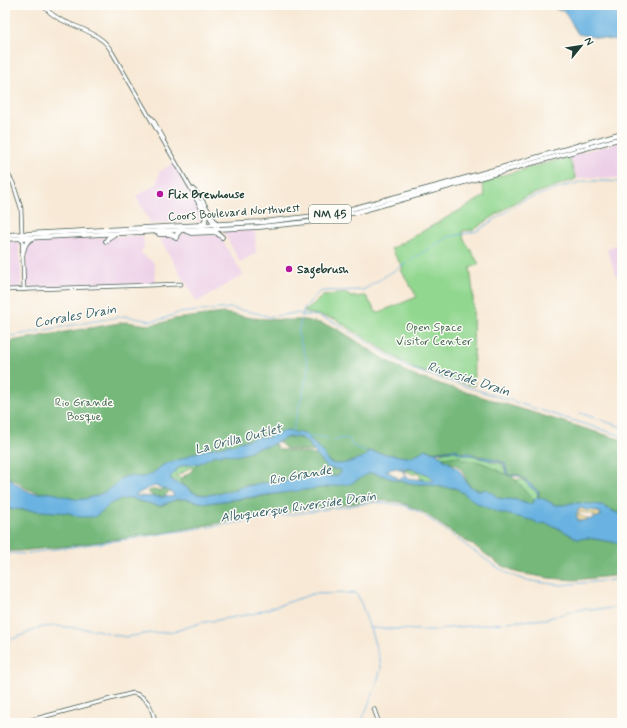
<svg xmlns="http://www.w3.org/2000/svg" width="627" height="728" font-family="Mynerve,sans-serif">
	<style>
		.built { fill: #edd0e8 }
		.green { fill: #92d790; stroke: #588a62 }
		.forest { fill: #75b87a; stroke: #4a7a57 }
		.sand { fill: #eeda9e; stroke: #868c69 }
		.water { fill: #69b2e1; stroke: #44788a; fill-rule: evenodd }
		.lines { fill: none; stroke-linecap: round; stroke-linejoin: round }
		.stream { stroke: #69b2e1; stroke-width: 1 }
		.secondary-casing { stroke: #40574c; stroke-width: 4.5 }
		.primary-casing { stroke: #40574c; stroke-width: 5.5 }
		.secondary { stroke: #fff; stroke-width: 3 }
		.primary { stroke: #fff; stroke-width: 4 }
		.poi-dot { fill: #b5179e; stroke: #fdfcf7; stroke-width: 1.5 }
		.labels { text-anchor: middle; stroke-width: 3; stroke-linejoin: round; paint-order: stroke }
		.shield { fill: #fdfcf7; stroke: #62766e; stroke-width: 1 }
		.shield-label { font-size: 11px; font-weight: bold; fill: #1f3d34 }
		.poi-label { font-size: 12px; font-weight: bold; fill: #1f3d34; stroke: #fdfcf7; text-anchor: start }
		.street-label { font-size: 12px; fill: #1f3d34; stroke: #fdfcf7 }
		.park-label { font-size: 12px; fill: #3c644b; stroke: #fdfcf7 }
		.water-label { font-size: 13px; font-style: italic; fill: #356068; stroke: #fdfcf7 }
	</style>
	<rect width="100%" height="100%" fill="#fdfcf7"/>
	<filter id="ink" filterUnits="userSpaceOnUse"><feTurbulence type="fractalNoise" baseFrequency=".025" numOctaves="2"/><feDisplacementMap in="SourceGraphic" scale="8" xChannelSelector="R" yChannelSelector="G"/><feConvolveMatrix kernelMatrix="1 2 1 2 8 2 1 2 1" color-interpolation-filters="sRGB"/></filter>
	<filter id="wash" filterUnits="userSpaceOnUse"><feTurbulence type="fractalNoise" baseFrequency=".012" numOctaves="4" result="noise"/><feDisplacementMap in="SourceGraphic" scale="16" xChannelSelector="R" yChannelSelector="G"/><feGaussianBlur stdDeviation="0.9" result="paint"/><feColorMatrix in="noise" values="0 0 0 0 0 0 0 0 0 0 0 0 0 0 0 0 0 1.4 0 .05"/><feComposite in="paint" operator="in"/></filter>
	<g filter="url(#wash)">
		<rect width="100%" height="100%" fill="#f8e9d6"/>
		<g class="built">
			<polygon points="622,142 622,178 586,177 577,179 569,155"/>
			<polygon points="174,163 204,216 204,220 201,221 194,221 151,224 136,196 157,184 159,172"/>
			<polygon points="255,230 256,253 240,262 224,233 224,231"/>
			<polygon points="185,233 213,234 218,235 221,238 243,275 197,302 158,236"/>
			<polygon points="143,235 144,246 141,253 154,263 156,283 27,288 25,248 32,240 35,239 40,241"/>
			<polygon points="5,241 19,241 22,288 5,288"/>
			<polygon points="622,241 622,290 607,250"/>
		</g>
		<g class="green">
			<polygon points="569,157 576,179 527,196 517,201 473,230 462,231 464,239 479,264 470,268 473,292 474,386 414,369 335,319 304,312 323,296 345,293 351,297 366,296 377,313 417,297 401,270 403,268 391,249 485,196 481,181"/>
			<polygon points="451,451 457,451 463,455 472,455 477,456 479,458 488,459 491,462 502,464 507,475 474,461 462,460 459,457 443,458 439,455 443,452"/>
			<path d="M199,463L193,469V467L189,468L184,472L175,476H177V477L181,478L189,473L186,476L180,480L182,484L192,492L180,485L175,480L169,478C180,464 183,467 199,463Z"/>
			<path d="M404,470C414,468 424,473 433,477L432,479L428,480L421,479L419,474L417,472L416,474H413Z"/>
			<path d="M520,479L523,480L530,487L537,492L539,496L534,500C532,495 526,493 522,488C520,485 519,483 516,480Z"/>
		</g>
		<g class="forest">
			<path d="M224,313L252,318L281,320H304L319,323L336,328L386,360L414,376L622,440V515L606,508L602,505L579,503H571L564,505H555L542,498H538L539,492L521,476L517,475L511,476L516,480L521,485L523,489L534,499V502L530,504L524,503L517,500L498,498L491,492L481,491L469,486L462,470L456,465L444,460L443,458L459,456L462,460C469,460 476,461 482,463C492,466 500,473 510,476L507,473L505,463C491,459 478,455 465,453C462,453 459,451 456,450C449,448 441,452 434,451C431,451 428,450 425,449C419,453 413,457 406,457L367,451L368,454C360,459 339,468 330,462C326,460 325,456 323,452C319,447 308,436 302,434C298,432 293,433 289,432C282,431 275,431 269,437H256L248,440L239,442L236,444C218,447 200,449 184,458C180,460 176,459 173,462L167,463L163,465L152,474L145,477H136L118,483L103,494L93,497L77,500L50,493H40L28,489L22,486L18,482L8,477L5,474V342L126,322L148,325L162,323L174,319Z"/>
			<path d="M289,437C302,437 306,441 314,451L312,452L289,449L285,448L278,441L282,438Z"/>
			<polygon points="272,444 276,445 277,448 281,450 286,450 311,454 317,456 328,468 333,469 341,470 340,474 337,476 293,479 283,482 277,483 260,483 253,485 242,485 237,490 228,490 208,495 195,493 182,484 180,482 180,480 186,476 199,463 215,455 218,456 225,453 246,454 257,448"/>
			<polygon points="370,473 378,474 392,479 415,484 428,484 442,487 455,488 535,521 536,523 544,523 556,527 578,539 588,538 613,542 622,545 622,575 574,580 549,578 519,573 499,564 476,547 451,532 423,512 400,502 378,500 270,514 168,532 69,546 19,551 5,551 5,509 12,509 70,513 79,517 103,511 110,504 118,500 132,498 138,501 160,506 177,499 185,499 199,502 208,503 265,496 360,478"/>
			<path d="M164,489L170,491L163,497C157,497 152,497 148,492L150,490H161Z"/>
		</g>
		<polygon class="sand" points="581,508 594,510 602,514 598,517 594,518 595,515 589,513 580,512 578,515 588,519 584,521 578,520 576,516 579,509"/>
		<g class="water">
			<polygon points="555,5 622,5 622,42 578,34 564,11 555,9"/>
			<path d="M286,431L301,433L308,435C311,443 318,446 323,452C325,455 326,460 329,462C339,468 360,459 368,454L366,451L406,457C413,457 419,453 425,449L434,452L454,449L457,450L462,453H469L476,455L479,457H486L503,462L505,463L508,475C512,476 514,474 518,475C521,476 536,489 539,492L538,499L542,498L555,505H564L571,503H579L602,505L606,508L622,515V545L613,542L588,538L578,539L556,527L544,523L541,524L536,523L535,521L497,512L478,504L459,490L455,488L442,487L428,484H415L392,479L378,474L370,473L350,484L208,503L199,502L185,499H177L160,506L138,501L132,498L118,500L110,504L103,511L94,517H79L69,513L12,509H5V498H12L5,489V474C12,481 23,490 33,493C39,494 46,492 52,493C60,494 67,498 75,499C89,501 114,490 121,478C123,478 125,476 128,476C134,476 140,478 147,476C158,472 160,463 173,462C176,459 180,460 184,458C200,449 218,447 236,444L239,442L248,440L256,437H269L273,433ZM289,437H296L302,438L309,444L317,456L328,468L333,469L341,470L340,474L337,476L293,479L283,482L260,483L253,485L238,487L237,490C224,491 210,497 197,494C192,493 189,489 186,487C180,484 174,483 170,478L179,467L185,465L198,464L215,455L218,456L225,453C236,460 246,452 257,448C261,447 265,447 269,446C276,443 282,439 289,437ZM451,451C456,451 457,452 461,454C467,457 472,453 479,458L503,463L504,465L506,473L507,475L512,476H518L522,478L530,487L537,492L538,496L534,500V502L530,504L524,503L517,500L498,498L491,492L485,489L480,491L469,486L459,470L447,461L444,460L443,458L436,453L440,452ZM397,468C402,470 405,473 405,477L399,479L386,470ZM400,468C410,468 429,472 434,480L432,481L407,478L405,472ZM156,486L172,492L174,496L169,497L166,496L163,497L136,496L137,494L151,487ZM581,508C589,513 593,507 602,515C596,518 585,521 578,521V518L576,515L579,509Z"/>
		</g>
		<g class="lines">
			<g class="stream">
				<polyline points="302,317 304,308 319,292 324,291 363,290 368,287 448,237 473,232 477,231 521,202 526,199 572,184 585,181 603,181 622,182"/>
				<polyline points="320,317 336,323 407,367 414,370 622,436"/>
				<polyline points="5,337 124,316 151,321 163,319 178,313 231,308 256,313 270,317 296,313 307,315 318,316"/>
				<polyline points="580,413 622,427"/>
				<polyline points="292,434 306,380 309,368 299,337 298,333 301,320"/>
				<polyline points="308,437 322,437 331,440 346,438 348,439 351,442 352,445 354,447 366,451"/>
				<polyline points="5,553 22,554 122,540 375,502 403,505 421,513 495,566 511,575 525,580 545,583 562,585 622,579"/>
				<polyline points="614,607 622,604"/>
				<polyline points="559,615 582,609 605,609 611,608"/>
				<polyline points="507,622 546,619 556,616"/>
				<polyline points="370,628 419,630"/>
				<polyline points="422,631 434,631 448,628 503,623"/>
				<path d="M111,634L126,637L150,633L173,632L200,623L252,614L286,603L312,594L355,593L358,596C367,617 373,639 380,660L381,668L376,686L361,723"/>
				<polyline points="5,642 42,627 56,626 97,630 108,633"/>
			</g>
		</g>
	</g>
	<g filter="url(#ink)">
		<g class="lines">
			<defs>
				<g id="secondary">
					<path d="M43,5C58,25 84,25 102,40C106,43 109,47 112,52L194,194"/>
					<polyline points="152,118 164,139"/>
					<polyline points="5,169 8,174 13,183 21,208 24,290"/>
					<polyline points="193,189 199,195 218,226"/>
					<polyline points="200,202 215,226"/>
					<polyline points="5,290 181,284"/>
					<polyline points="374,709 379,723"/>
					<path d="M20,723L133,693C150,698 151,708 156,723"/>
				</g>
				<g id="primary">
					<polyline points="194,194 206,216 205,221 201,224"/>
					<polyline points="186,231 191,233 214,232 217,233 222,237"/>
					<polyline points="159,234 170,234 173,235 176,238 177,234 180,231"/>
					<polyline points="5,235 263,222 332,214 441,185 622,133"/>
					<polyline points="5,239 201,229 217,229 259,227 308,222 357,212 622,138"/>
					<polyline points="106,241 108,238 113,235"/>
					<path d="M22,255C25,247 24,242 33,238"/>
				</g>
			</defs>
			<use href="#secondary" class="secondary-casing"/>
			<use href="#primary" class="primary-casing"/>
			<use href="#secondary" class="secondary"/>
			<use href="#primary" class="primary"/>
		</g>
	</g>
	<g class="poi-dot">
		<circle cx="160" cy="194" r="4"/>
		<circle cx="289" cy="269" r="4"/>
	</g>
	<g class="labels">
		<rect class="shield" x="309" y="205" width="42" height="18" rx="3"/>
		<g class="shield-label">
			<text x="330" y="218">NM 45</text>
		</g>
		<g class="poi-label">
			<text x="168" y="198">Flix Brewhouse</text>
			<text x="297" y="273">Sagebrush</text>
		</g>
		<g class="street-label">
			<text transform="translate(234 212) rotate(-4)" y="4">Coors Boulevard Northwest</text>
		</g>
		<g class="park-label">
			<text x="434" y="331">Open Space<tspan x="434" dy="14">Visitor Center</tspan></text>
			<text x="84" y="406">Rio Grande<tspan x="84" dy="14">Bosque</tspan></text>
		</g>
		<g class="water-label">
			<text transform="translate(75 315) rotate(-10)" y="5">Corrales Drain</text>
			<text transform="translate(469 378) rotate(18)" y="5">Riverside Drain</text>
			<text transform="translate(238 438) rotate(-14)" y="5">La Orilla Outlet</text>
			<text transform="translate(300 474) rotate(-10)" y="5">Rio Grande</text>
			<text transform="translate(298 506) rotate(-8)" y="5">Albuquerque Riverside Drain</text>
		</g>
	</g>
	<rect width="627" height="728" fill="none" stroke="#fdfcf7" stroke-width="20"/>
	<g transform="translate(581 46) rotate(60)" stroke="#fdfcf7" stroke-width="3" paint-order="stroke">
	<path d="M0-3L7 15L0 10L-7 15Z" fill="#1f3d34"/>
	<text y="-6" font-size="11" font-weight="bold" text-anchor="middle" fill="#1f3d34">N</text>
	</g>
</svg>
